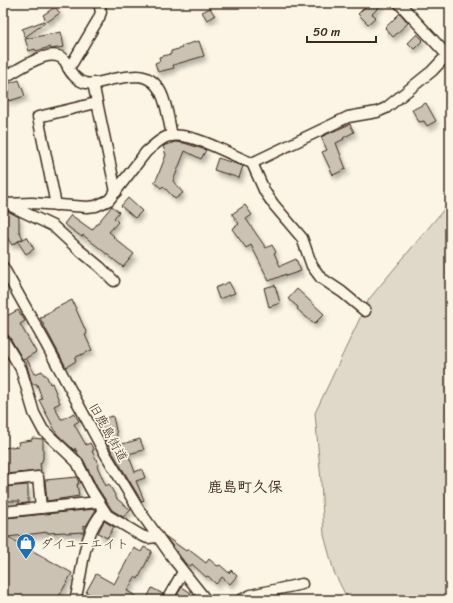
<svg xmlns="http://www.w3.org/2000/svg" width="453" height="603" font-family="Sriracha,'Klee One',sans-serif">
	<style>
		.green { fill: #e0d8c8; stroke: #8e8173 }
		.building { fill: #ccc2b3; stroke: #3b2a1e; filter: url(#shadow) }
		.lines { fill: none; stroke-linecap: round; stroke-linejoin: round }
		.minor-casing { stroke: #3b2a1e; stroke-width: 13 }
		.minor { stroke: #fcf5e5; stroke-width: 10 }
		.labels { text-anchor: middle; stroke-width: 3.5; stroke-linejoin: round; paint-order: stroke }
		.street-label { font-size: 13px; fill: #3b2a1e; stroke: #fcf5e5 }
		.poi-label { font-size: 13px; fill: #3b2a1e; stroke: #fcf5e5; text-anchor: start }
		.quarter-label { font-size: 15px; font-weight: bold; fill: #3b2a1e; stroke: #fcf5e5 }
	</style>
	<defs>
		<filter id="shadow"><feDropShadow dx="2.5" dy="4.5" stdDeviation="2" flood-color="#0004"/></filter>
	</defs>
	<rect width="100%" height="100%" fill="#fcf5e5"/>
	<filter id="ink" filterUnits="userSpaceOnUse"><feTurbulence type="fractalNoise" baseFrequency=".025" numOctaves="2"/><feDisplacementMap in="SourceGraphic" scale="8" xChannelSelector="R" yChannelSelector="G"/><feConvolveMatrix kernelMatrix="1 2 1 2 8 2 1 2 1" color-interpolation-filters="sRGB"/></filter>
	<g filter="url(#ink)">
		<polygon class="green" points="450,198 450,600 348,600 334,572 324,535 321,481 315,413 369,299 445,208"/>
		<g class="building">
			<polygon points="369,3 383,3 372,14 376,17 368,24 358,14"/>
			<polygon points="55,7 60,13 47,22 43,15"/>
			<polygon points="210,8 215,16 207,20 202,12"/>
			<polygon points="400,13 408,23 393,37 385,28"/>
			<polygon points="44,21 45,23 25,37 22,29"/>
			<polygon points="61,32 64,47 51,49 50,47 36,51 35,49 29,51 25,39"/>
			<polygon points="417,34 423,40 414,49 408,43"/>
			<polygon points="199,41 204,56 173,65 174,68 158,72 155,63 160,61 159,57 171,54 171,51 182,48 181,46"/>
			<polygon points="19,80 25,96 9,101 6,93 9,92 7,84"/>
			<polygon points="426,103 436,121 427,126 424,121 419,122 412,110"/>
			<polygon points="350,124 354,132 343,138 344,139 336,143 346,169 333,175 322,152 327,150 321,137"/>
			<polygon points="175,142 184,143 206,150 201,159 185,151 173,181 183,193 175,199 163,186 161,188 154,182 157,178 166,155 163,146"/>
			<polygon points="218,158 243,166 239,178 214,170"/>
			<polygon points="128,198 142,211 135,218 121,206"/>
			<polygon points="245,205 252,215 246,219 266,248 272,245 276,252 274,253 280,266 296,259 301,271 286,276 286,274 269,281 251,245 246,248 232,229 239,224 232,214"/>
			<polygon points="112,206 119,212 114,218 118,222 109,232 114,236 113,237 134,254 123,267 83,235 82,237 64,224 71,215 92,230"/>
			<polygon points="3,211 8,211 19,217 19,231 23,238 12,245 3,231"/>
			<polygon points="27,237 34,249 26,254 18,242"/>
			<polygon points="229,282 235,293 219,299 215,288"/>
			<polygon points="275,285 280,303 269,307 264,288"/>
			<polygon points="297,289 324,314 314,324 297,309 298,307 288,299"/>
			<polygon points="72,300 87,334 85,335 92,350 76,357 75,359 76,361 66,367 40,318 44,317 43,315 54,310 54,309"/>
			<polygon points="18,310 25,321 20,324 36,352 26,358 35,374 42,371 44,375 46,375 50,384 52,383 60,403 54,406 61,419 63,419 74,413 79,421 74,424 86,445 90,443 94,450 92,451 99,465 97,466 106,486 109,484 117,499 131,510 123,517 112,510 97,487 83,459 78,454 75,448 75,451 57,434 39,400 42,399 37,384 32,384 25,359 23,360 9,336 3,331 3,318"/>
			<polygon points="113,416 119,445 140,439 144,450 128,454 135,472 142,469 145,478 136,481 144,500 142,502 104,438 100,419"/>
			<polygon points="32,438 43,439 43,459 42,460 42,463 40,463 41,471 4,474 3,448 19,446 18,442 32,440"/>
			<polygon points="77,477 79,484 77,484 79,496 47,501 45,480"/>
			<polygon points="28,485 28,503 19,504 19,501 3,501 3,487"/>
			<polygon points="95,509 96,510 86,526 84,525 84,532 66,533 65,532 48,533 48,532 8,537 72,573 57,600 3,600 3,547 7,546 6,518"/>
			<polygon points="104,521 114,527 107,538 98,533"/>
			<polygon points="165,536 186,551 188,549 206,563 209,559 216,565 218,566 220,565 229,573 231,570 237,576 230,584 222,577 216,584 208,576 206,577 192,564 190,566 186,564"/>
			<polygon points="144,547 152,551 138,579 135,577 127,591 143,600 99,600 86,592 96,574 114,584 134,548 141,552"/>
			<polygon points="182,587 191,593 187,600 174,600"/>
			<polygon points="152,588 163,594 161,600 146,600"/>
		</g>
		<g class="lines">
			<defs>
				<g id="minor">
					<polyline points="399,3 447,55"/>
					<polyline points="68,68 73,62 99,18 101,12 99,3"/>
					<path d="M3,78C17,71 57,40 67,65C70,73 77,81 86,83C94,85 105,81 113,79C121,78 129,76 137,76C166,77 167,115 172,136"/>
					<polyline points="93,83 116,192"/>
					<polyline points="252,163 348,117 377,112 386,108 432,71 450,52"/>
					<path d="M3,204L32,203L87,207L96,206L109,200L146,152C152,147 159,140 166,137C188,129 230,155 252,163L265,192L274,205L302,238L312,266L321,278L342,292L365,311"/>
					<polyline points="11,205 13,207 53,226 78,249 100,267 114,281"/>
					<polyline points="56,205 38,117 96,103"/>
					<polyline points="3,267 46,344 103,450 139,510 175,561 206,600"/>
					<polyline points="3,339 21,369 34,413 43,430 77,462 91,490 107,515 142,536 148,538 157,537"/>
					<polyline points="3,481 38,477 41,508"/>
					<polyline points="3,512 98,502"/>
					<path d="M75,600C84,570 81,536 104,511"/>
					<polyline points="167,600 183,572"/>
					<polyline points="241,600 251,595 302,584"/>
				</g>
			</defs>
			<use href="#minor" class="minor-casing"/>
			<use href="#minor" class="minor"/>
		</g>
	</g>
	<defs>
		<symbol id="shop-pin" viewBox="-11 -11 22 30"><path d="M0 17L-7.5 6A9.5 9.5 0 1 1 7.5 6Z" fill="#1f6fb2" stroke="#fcf5e5"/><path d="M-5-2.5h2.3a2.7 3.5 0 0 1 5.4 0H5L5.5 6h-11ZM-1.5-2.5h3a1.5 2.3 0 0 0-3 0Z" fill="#fff"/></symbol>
	</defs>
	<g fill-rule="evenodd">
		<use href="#shop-pin" x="15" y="532" width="22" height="30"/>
	</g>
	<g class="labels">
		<g class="street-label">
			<text transform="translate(109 432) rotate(61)" y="5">旧鹿島街道</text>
		</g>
		<g class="poi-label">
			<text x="40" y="548">ダイユーエイト</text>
		</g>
		<g class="quarter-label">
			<text x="245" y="492">鹿島町久保</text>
		</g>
	</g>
	<rect width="453" height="603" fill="none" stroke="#fcf5e5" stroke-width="16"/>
	<rect x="8" y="8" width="437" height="587" fill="none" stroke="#3b2a1e" stroke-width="1.5" filter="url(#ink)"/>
	<path d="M307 36v6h69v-6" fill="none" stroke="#3b2a1e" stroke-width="2"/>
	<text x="313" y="36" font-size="12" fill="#3b2a1e" stroke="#fcf5e5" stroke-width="3" paint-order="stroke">50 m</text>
</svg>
